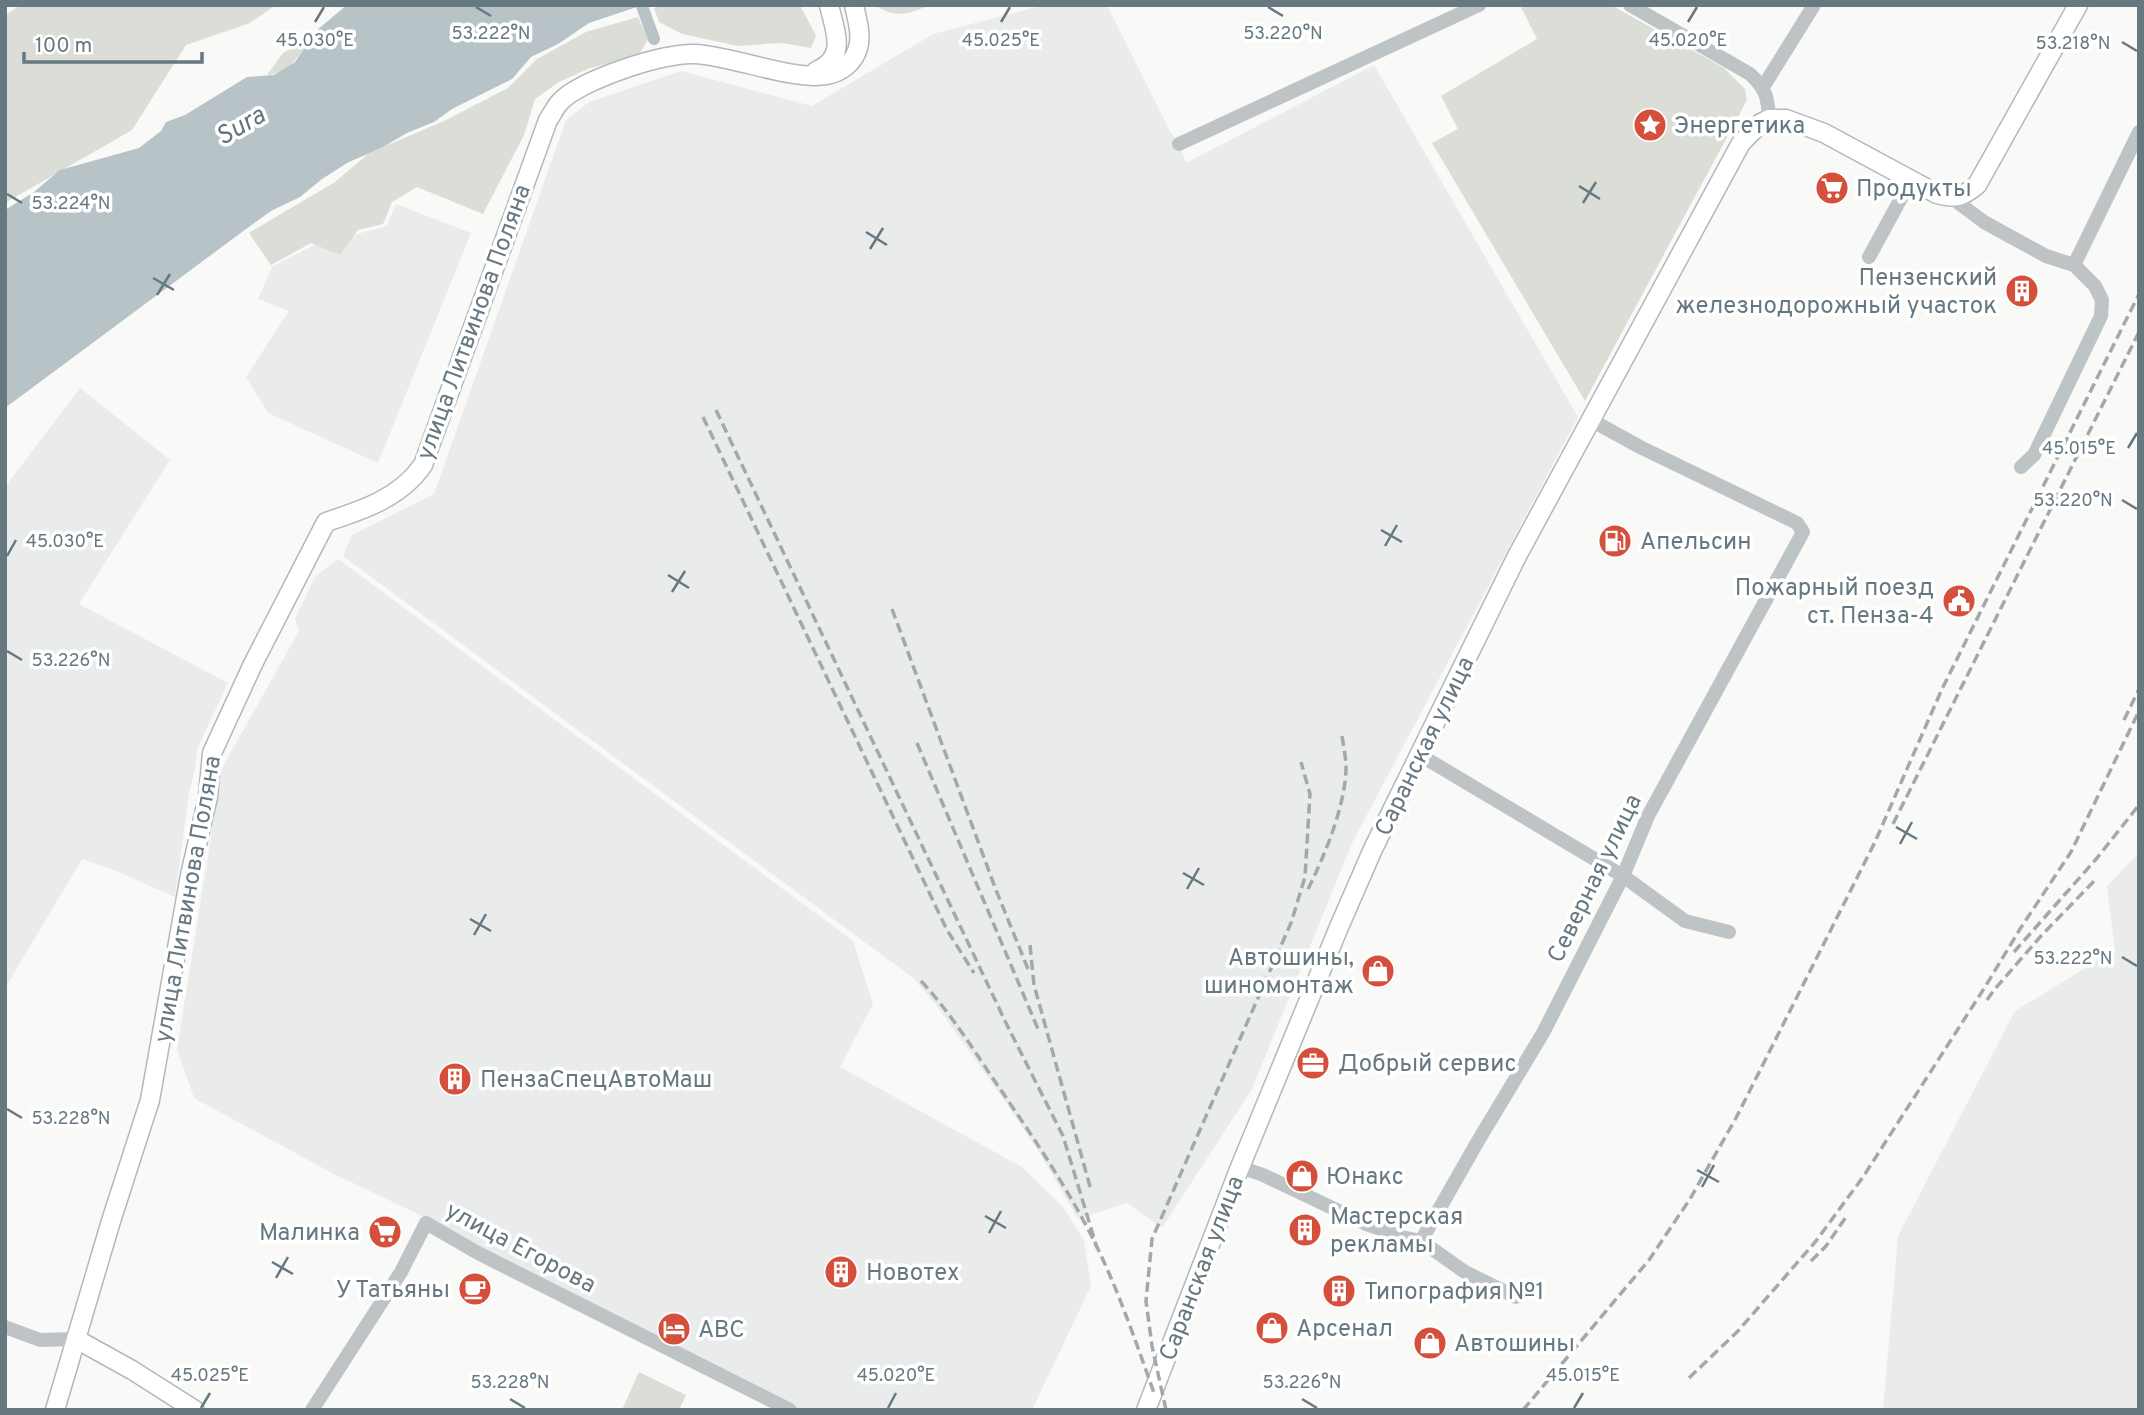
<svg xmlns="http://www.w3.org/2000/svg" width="2144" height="1415" font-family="Overpass,sans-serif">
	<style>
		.built { fill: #eaebeb }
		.green { fill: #daded7 }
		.water { fill: #b7c3c6 }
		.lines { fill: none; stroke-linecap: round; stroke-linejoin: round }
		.canal { stroke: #b7c3c6; stroke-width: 12 }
		.major-casing { stroke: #b2b8bb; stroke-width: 21 }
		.minor { stroke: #bec4c6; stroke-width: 14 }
		.major { stroke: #fff; stroke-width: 18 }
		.rail { stroke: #a1a9ad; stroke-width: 3.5; stroke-dasharray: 10 5; stroke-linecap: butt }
		.ticks { fill: none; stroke: #667880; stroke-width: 2.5 }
		.labels { text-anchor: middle; stroke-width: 7; stroke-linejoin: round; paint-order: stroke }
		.poi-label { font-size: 24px; fill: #667880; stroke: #fff; text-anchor: start }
		.street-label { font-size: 24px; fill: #667880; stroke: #fff }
		.water-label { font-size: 26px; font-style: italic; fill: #627679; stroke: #fff }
		.ticks-label { font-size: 18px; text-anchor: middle; fill: #667880; stroke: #fff; stroke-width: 7; stroke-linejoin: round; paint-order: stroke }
	</style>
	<rect width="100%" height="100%" fill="#f9f9f7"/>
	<g class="built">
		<polygon points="1044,5 1107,5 1170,131 1179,144 1186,163 1374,65 1578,417 1352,843 1252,1089 1162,1228 1127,1203 1078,1219 1039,1152 995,1087 935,1004 913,978 343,556 352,535 434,494 566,120 589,102 681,71 812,106 933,34"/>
		<polygon points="396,204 471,233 378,463 268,413 246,377 289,311 258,299 272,267 312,246 387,226"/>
		<polygon points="80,388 170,460 79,604 228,683 197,749 195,770 189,793 175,897 116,871 82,859 5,988 5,487"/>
		<polygon points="338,559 853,941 873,1004 840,1067 1022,1167 1063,1207 1084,1240 1091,1286 1032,1410 799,1410 589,1305 414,1212 334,1174 194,1098 177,1049 222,768 299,631 295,618 315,577"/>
		<polygon points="2139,853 2139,1410 1883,1410 1898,1236 2015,1011 2115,950 2107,886"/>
	</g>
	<g class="green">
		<polygon points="21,5 276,5 250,23 186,45 132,130 5,203 5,15"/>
		<polygon points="662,5 800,5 816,36 811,48 782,43 738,46 682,34 659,22 654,8"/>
		<path d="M875,5H931C909,13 897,20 875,5Z"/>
		<polygon points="1520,5 1611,5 1724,68 1745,89 1747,100 1585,401 1432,143 1458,129 1441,96 1537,39"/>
		<polygon points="638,17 648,39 638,57 590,68 559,82 535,99 524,135 483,214 417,187 392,202 383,224 358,230 340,255 311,243 271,265 249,233 335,182 369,153 446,120 508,88 537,59 586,32"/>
		<path d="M299,44L306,46C297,59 285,74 267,75L283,53Z"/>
		<polygon points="639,1372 686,1395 679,1410 622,1410"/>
	</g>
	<polygon class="water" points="347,5 643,5 589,23 558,44 531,57 512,79 452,109 434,122 407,133 383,147 347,163 322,179 300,197 271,211 246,229 5,408 5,210 34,192 60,170 139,148 161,131 166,122 185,115 247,77 274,75 295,62 317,30"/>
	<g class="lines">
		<polyline class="canal" points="642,6 654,39"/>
		<defs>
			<g id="major">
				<path d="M816,71C848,57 835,32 829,5"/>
				<polyline points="76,1339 132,1370 195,1410"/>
				<path d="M55,1410L111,1221L150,1100L190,875L208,797L212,753L253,664L326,522C363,510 400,498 423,465L548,120C552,115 555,107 560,102C580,80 665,52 695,54C734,56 792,81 827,75C842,72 854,62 858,48C862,35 857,19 854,5"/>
				<path d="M1146,1410L1240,1167L1339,927L1373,849L1517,556L1741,143L1761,123L1769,119H1786L1824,133L1937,194C1955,199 1963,197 1977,185L2078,5"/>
			</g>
		</defs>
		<use href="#major" class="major-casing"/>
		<g class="minor">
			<path d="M1630,5L1750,74C1766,89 1768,97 1769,119"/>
			<polyline points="1763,87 1814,5"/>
			<polyline points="1179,144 1479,5"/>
			<polyline points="1952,198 1984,222 2046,256 2074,265 2095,286 2102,300 2101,316 2034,455 2021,467"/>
			<polyline points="1869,257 1911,180"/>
			<polyline points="2074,265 2139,132"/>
			<polyline points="1420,755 1623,876 1685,921 1729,932"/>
			<polyline points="1240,1167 1263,1175 1366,1224 1402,1237 1421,1241 1465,1272 1516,1297"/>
			<polyline points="1421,1241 1478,1141 1543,1033 1623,876 1648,816 1803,532 1797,523 1640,447 1591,420"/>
			<polyline points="5,1327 40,1340 76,1339"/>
			<polyline points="312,1410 401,1272 426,1223 478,1253 790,1410"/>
		</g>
		<use href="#major" class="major"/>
		<g class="rail">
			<polyline points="716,410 1006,1023 1063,1136 1097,1248"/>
			<polyline points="703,417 947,930 974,973"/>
			<polyline points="892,609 996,890 1028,969"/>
			<polyline points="2124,720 2139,689"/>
			<polyline points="917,743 1038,1029"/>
			<polyline points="1893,824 2139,332"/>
			<path d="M1308,889C1325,855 1347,802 1346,764C1345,753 1343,742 1341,731"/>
			<polyline points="1030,945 1034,985 1091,1190"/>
			<polyline points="2014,952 2097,858 2139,805"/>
			<path d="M921,981C949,1011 971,1046 994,1080C1031,1134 1069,1189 1098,1249C1120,1295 1137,1345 1154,1393"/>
			<polyline points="1987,1000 1994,990 2041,936 2096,879"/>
			<polyline points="1811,1261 1826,1246 1848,1214"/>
			<polyline points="1689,1378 1738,1331 1816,1241 1863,1177 1985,987 2020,929 2071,852 2139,711"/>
			<polyline points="1166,1410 1152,1346 1146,1301 1152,1239 1291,923 1305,877 1310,794 1301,762"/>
			<polyline points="1523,1410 1649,1260 1690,1199 1736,1118 1875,842 1942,689 2139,294"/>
		</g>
	</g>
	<path class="ticks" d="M476,7L491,16M1268,7L1283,16M315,22L324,7M1001,22L1010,7M1688,22L1697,7M2122,42L2137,51M1579,186L1600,199M7,194L22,203M1583,203L1596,182M866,232L887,245M870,249L883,228M153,278L174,290M157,295L170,274M2128,448L2137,433M2122,500L2137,509M1381,530L1402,542M1385,546L1397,525M7,556L16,540M668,575L689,588M672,592L685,571M7,651L22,660M1896,827L1917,839M1900,844L1912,822M1183,873L1204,885M1187,889L1199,868M470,919L491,931M474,935L486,914M2122,957L2137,966M7,1109L22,1118M1697,1170L1719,1182M1702,1187L1714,1165M985,1216L1006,1228M989,1233L1001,1211M272,1262L293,1274M276,1278L288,1257M510,1399L525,1408M1302,1399L1317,1408M201,1408L210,1393M888,1408L896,1393M1574,1408L1583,1393"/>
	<defs>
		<symbol id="sight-disc" viewBox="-11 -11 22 22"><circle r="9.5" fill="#d4503d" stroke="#fff"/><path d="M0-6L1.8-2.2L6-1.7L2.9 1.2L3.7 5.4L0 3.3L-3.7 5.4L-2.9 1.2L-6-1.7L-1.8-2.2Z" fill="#fff"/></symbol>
		<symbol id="supermarket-disc" viewBox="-11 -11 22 22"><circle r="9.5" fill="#d4503d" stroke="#fff"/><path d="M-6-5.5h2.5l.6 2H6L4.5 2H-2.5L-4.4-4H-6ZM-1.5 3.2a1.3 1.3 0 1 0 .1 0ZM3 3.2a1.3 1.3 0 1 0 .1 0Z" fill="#fff"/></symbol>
		<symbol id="building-disc" viewBox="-11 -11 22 22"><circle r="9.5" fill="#d4503d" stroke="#fff"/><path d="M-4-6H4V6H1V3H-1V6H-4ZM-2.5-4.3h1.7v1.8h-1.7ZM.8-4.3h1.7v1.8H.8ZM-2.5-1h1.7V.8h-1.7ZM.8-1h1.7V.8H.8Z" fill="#fff"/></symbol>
		<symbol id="fuel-disc" viewBox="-11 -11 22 22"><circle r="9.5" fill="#d4503d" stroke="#fff"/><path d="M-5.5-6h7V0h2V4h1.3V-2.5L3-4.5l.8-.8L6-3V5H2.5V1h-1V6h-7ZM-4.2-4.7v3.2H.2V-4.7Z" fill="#fff"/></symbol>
		<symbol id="civic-disc" viewBox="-11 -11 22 22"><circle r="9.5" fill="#d4503d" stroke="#fff"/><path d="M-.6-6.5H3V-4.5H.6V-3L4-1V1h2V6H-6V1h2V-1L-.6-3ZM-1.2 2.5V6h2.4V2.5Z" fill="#fff"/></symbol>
		<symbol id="shop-disc" viewBox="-11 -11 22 22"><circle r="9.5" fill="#d4503d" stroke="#fff"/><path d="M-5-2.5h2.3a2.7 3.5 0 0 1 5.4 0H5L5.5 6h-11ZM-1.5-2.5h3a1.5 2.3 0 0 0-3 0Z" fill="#fff"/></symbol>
		<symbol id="office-disc" viewBox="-11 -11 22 22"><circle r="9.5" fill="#d4503d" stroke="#fff"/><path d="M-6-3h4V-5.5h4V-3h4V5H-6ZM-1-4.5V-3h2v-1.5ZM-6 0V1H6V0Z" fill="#fff"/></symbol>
		<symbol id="cafe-disc" viewBox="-11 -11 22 22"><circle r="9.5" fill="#d4503d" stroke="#fff"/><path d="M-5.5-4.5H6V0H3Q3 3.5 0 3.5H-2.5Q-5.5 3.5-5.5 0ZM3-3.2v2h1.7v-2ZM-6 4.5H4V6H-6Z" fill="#fff"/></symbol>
		<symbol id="hotel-disc" viewBox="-11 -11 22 22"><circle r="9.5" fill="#d4503d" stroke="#fff"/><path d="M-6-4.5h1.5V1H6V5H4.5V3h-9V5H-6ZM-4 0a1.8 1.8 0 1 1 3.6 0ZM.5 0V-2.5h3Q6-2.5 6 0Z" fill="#fff"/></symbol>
	</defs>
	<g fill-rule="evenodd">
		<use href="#sight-disc" x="1631" y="106" width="38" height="38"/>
		<use href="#supermarket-disc" x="1813" y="169" width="38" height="38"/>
		<use href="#building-disc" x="2003" y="272" width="38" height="38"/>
		<use href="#fuel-disc" x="1596" y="522" width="38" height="38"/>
		<use href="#civic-disc" x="1940" y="582" width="38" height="38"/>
		<use href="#shop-disc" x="1359" y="952" width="38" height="38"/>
		<use href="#office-disc" x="1294" y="1044" width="38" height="38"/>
		<use href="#building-disc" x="436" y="1060" width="38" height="38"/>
		<use href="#shop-disc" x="1283" y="1157" width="38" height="38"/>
		<use href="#building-disc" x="1286" y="1211" width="38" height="38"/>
		<use href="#supermarket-disc" x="366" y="1213" width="38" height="38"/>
		<use href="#building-disc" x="822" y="1253" width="38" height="38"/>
		<use href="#cafe-disc" x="456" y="1270" width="38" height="38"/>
		<use href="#building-disc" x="1320" y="1272" width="38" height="38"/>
		<use href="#shop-disc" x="1253" y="1309" width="38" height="38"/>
		<use href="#hotel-disc" x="655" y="1310" width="38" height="38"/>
		<use href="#shop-disc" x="1411" y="1324" width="38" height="38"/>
	</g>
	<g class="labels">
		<g class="poi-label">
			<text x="1674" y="133">Энергетика</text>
			<text x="1856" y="196">Продукты</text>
			<text x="1997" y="285" text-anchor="end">Пензенский<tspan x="1997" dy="28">железнодорожный участок</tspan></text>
			<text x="1640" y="549">Апельсин</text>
			<text x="1934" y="595" text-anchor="end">Пожарный поезд<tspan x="1934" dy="28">ст. Пенза-4</tspan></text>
			<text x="1354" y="965" text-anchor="end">Автошины,<tspan x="1354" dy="28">шиномонтаж</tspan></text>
			<text x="1338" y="1071">Добрый сервис</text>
			<text x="480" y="1087">ПензаСпецАвтоМаш</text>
			<text x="1326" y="1184">Юнакс</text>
			<text x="1330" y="1224">Мастерская<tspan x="1330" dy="28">рекламы</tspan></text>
			<text x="360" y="1240" text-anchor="end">Малинка</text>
			<text x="866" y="1280">Новотех</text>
			<text x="450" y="1297" text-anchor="end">У Татьяны</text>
			<text x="1364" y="1299">Типография №1</text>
			<text x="1296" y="1336">Арсенал</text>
			<text x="698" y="1337">ABC</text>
			<text x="1454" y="1351">Автошины</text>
		</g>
		<g class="street-label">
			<text transform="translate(473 322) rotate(-70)" y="8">улица Литвинова Поляна</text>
			<text transform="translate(1424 746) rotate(-64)" y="8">Саранская улица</text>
			<text transform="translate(1594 878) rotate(-64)" y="8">Северная улица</text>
			<text transform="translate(187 899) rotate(-80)" y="8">улица Литвинова Поляна</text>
			<text transform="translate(521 1247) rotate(28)" y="8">улица Егорова</text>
			<text transform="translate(1201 1268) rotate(-69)" y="8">Саранская улица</text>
		</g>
		<g class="water-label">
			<text transform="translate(240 125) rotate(-30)" y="9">Sura</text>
		</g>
	</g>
	<g class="ticks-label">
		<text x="491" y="39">53.222°N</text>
		<text x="1283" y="39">53.220°N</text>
		<text x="315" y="46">45.030°E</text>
		<text x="1001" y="46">45.025°E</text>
		<text x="1688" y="46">45.020°E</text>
		<text x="2073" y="49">53.218°N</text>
		<text x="71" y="209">53.224°N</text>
		<text x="2079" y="454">45.015°E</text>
		<text x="2073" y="506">53.220°N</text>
		<text x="65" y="547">45.030°E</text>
		<text x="71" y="666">53.226°N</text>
		<text x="2073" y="964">53.222°N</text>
		<text x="71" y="1124">53.228°N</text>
		<text x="210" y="1381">45.025°E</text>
		<text x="896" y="1381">45.020°E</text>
		<text x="1583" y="1381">45.015°E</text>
		<text x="510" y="1388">53.228°N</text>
		<text x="1302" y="1388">53.226°N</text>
	</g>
	<rect width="2144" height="1415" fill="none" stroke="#667880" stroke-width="14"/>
	<path d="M24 52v10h178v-10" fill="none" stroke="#667880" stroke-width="3.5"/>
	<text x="35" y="52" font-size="21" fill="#667880" stroke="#ffffff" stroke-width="5" paint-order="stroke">100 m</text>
</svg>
